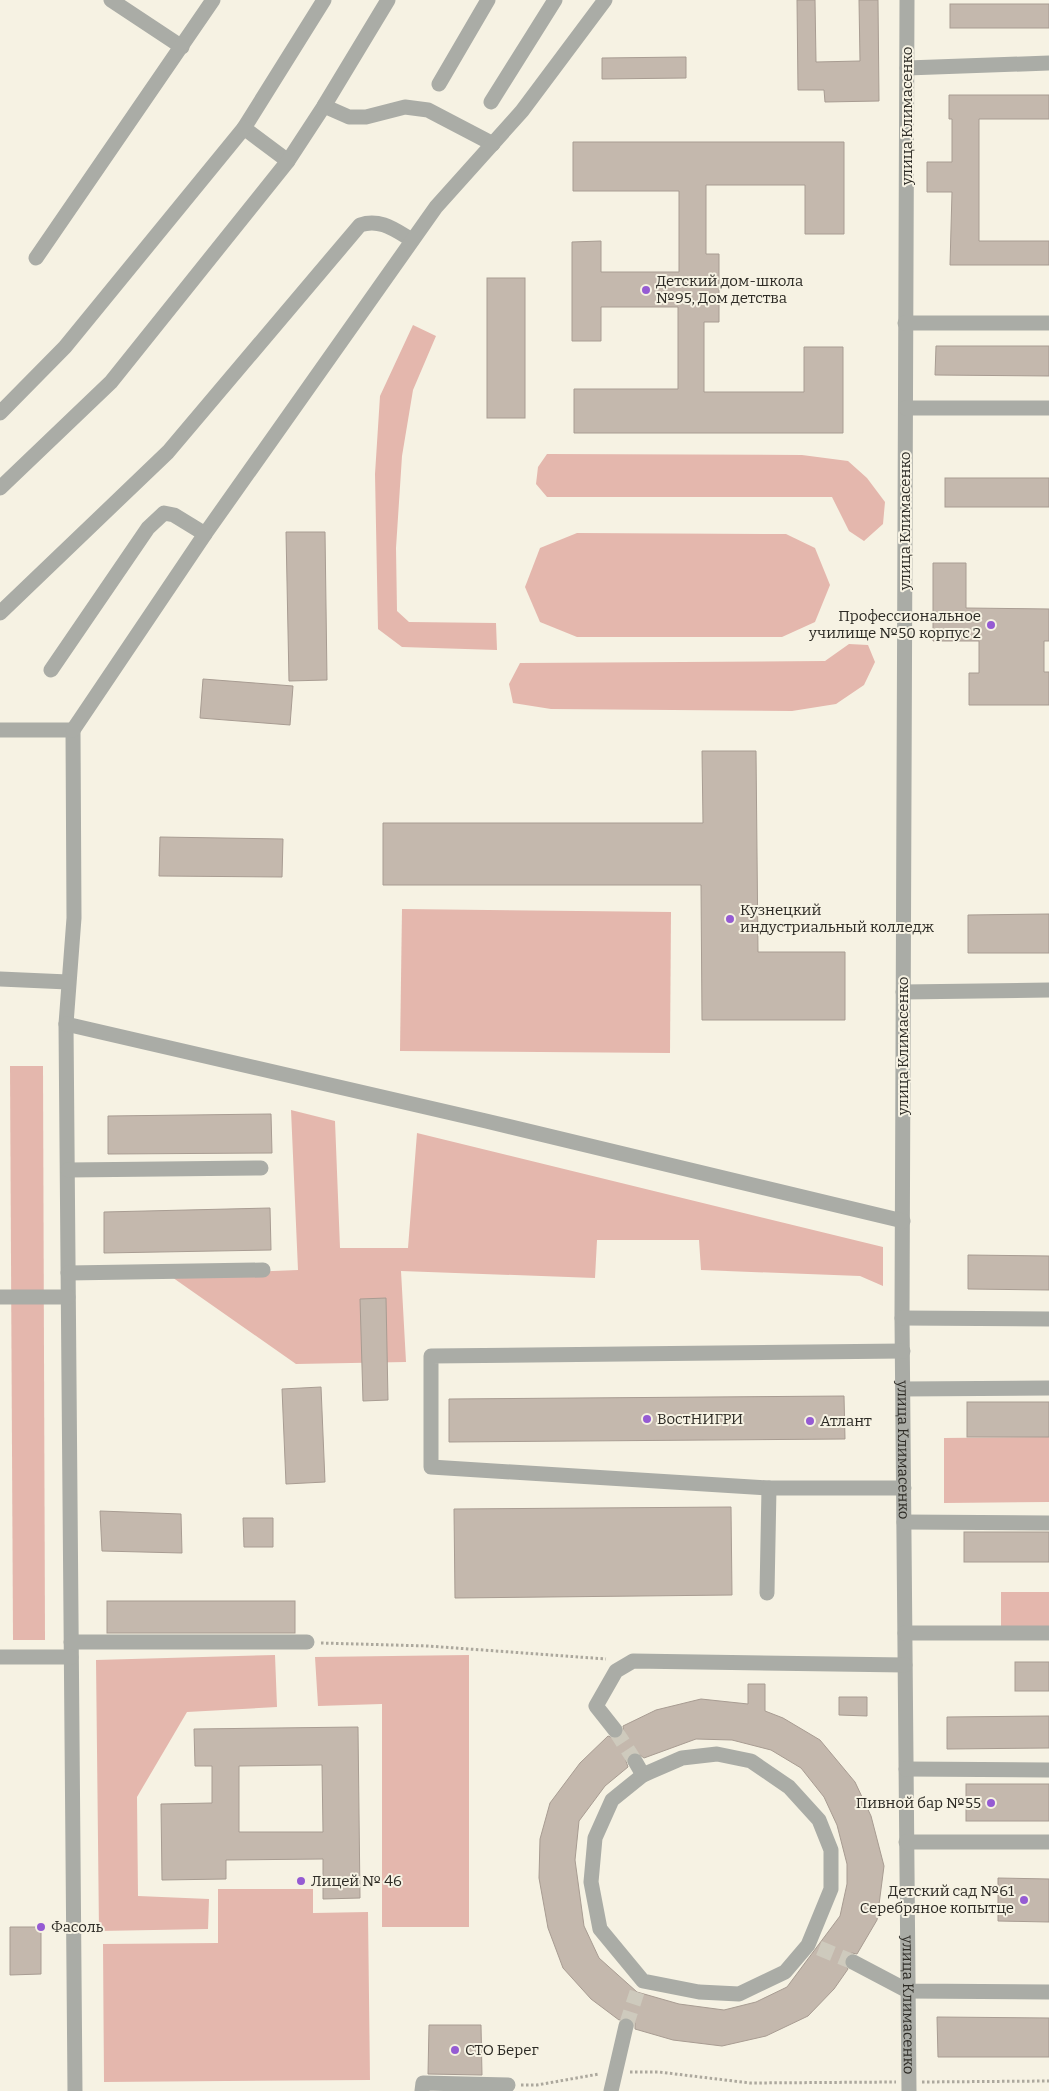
<svg xmlns="http://www.w3.org/2000/svg" width="1049" height="2091" font-family="Bitter,serif">
	<style>
		.green { fill: #e4b7ad }
		.building { fill: #c4b8ad; stroke: #a89c92; fill-rule: evenodd }
		.lines { fill: none; stroke-linecap: round; stroke-linejoin: round }
		.minor-tunnel { stroke: #cecabd; stroke-width: 15; stroke-dasharray: 15 8; stroke-linecap: butt }
		.path { stroke: #aca89d; stroke-width: 3; stroke-dasharray: 2.5 2.5; stroke-linecap: butt }
		.minor { stroke: #aaaca6; stroke-width: 15 }
		.poi-dot { fill: #955bd3; stroke: #f6f2e3; stroke-width: 2 }
		.labels { text-anchor: middle; stroke-width: 4; stroke-linejoin: round; paint-order: stroke }
		.street-label { font-size: 15px; fill: #2d2b25; stroke: #f6f2e3 }
		.poi-label { font-size: 15px; fill: #2d2b25; stroke: #f6f2e3; text-anchor: start }
	</style>
	<rect width="100%" height="100%" fill="#f6f2e3"/>
	<g class="green">
		<polygon points="413,325 436,336 413,390 402,456 396,548 397,611 409,622 496,623 497,650 402,647 378,629 375,474 380,396"/>
		<polygon points="547,454 802,455 848,461 867,478 885,502 883,524 864,541 849,531 832,497 547,497 536,484 538,467"/>
		<polygon points="577,533 786,534 815,548 830,585 815,622 782,637 577,637 540,622 525,587 540,548"/>
		<polygon points="849,644 868,645 875,662 864,685 836,704 792,711 551,709 513,703 509,684 520,663 825,661"/>
		<polygon points="402,909 671,912 670,1053 400,1051"/>
		<polygon points="10,1066 43,1066 45,1640 13,1640"/>
		<polygon points="291,1110 335,1121 340,1248 408,1248 417,1133 883,1247 883,1286 860,1276 701,1270 699,1240 597,1240 595,1278 401,1271 406,1362 296,1364 169,1275 298,1270"/>
		<polygon points="1049,1437 1049,1502 944,1503 944,1438"/>
		<rect x="1001" y="1592" width="48" height="35"/>
		<polygon points="275,1655 277,1707 187,1712 137,1797 138,1896 209,1899 208,1929 99,1931 96,1660"/>
		<polygon points="469,1655 469,1927 382,1927 382,1704 318,1706 315,1657"/>
		<polygon points="218,1889 313,1889 313,1913 368,1912 370,2080 104,2082 103,1944 218,1943"/>
	</g>
	<g class="building">
		<polygon points="797,0 815,0 816,62 860,61 859,0 878,0 879,101 825,102 824,90 798,90"/>
		<rect x="950" y="4" width="99" height="24"/>
		<polygon points="686,57 686,78 602,79 602,58"/>
		<polygon points="949,95 1049,95 1049,119 979,119 979,241 1049,241 1049,265 950,265 952,192 927,192 927,162 952,162 952,119 949,119"/>
		<polygon points="573,142 844,142 844,234 805,234 805,185 706,185 706,254 719,254 719,322 704,322 704,392 804,392 804,347 843,347 843,433 574,433 574,389 678,389 678,307 601,307 601,341 572,341 572,242 601,241 601,272 679,272 679,191 573,191"/>
		<rect x="487" y="278" width="38" height="140"/>
		<polygon points="936,346 1049,346 1049,376 935,375"/>
		<rect x="945" y="478" width="104" height="29"/>
		<polygon points="286,532 325,532 327,680 289,681"/>
		<polygon points="933,563 966,563 966,608 1049,609 1049,641 1044,641 1044,672 1049,672 1049,705 969,705 969,673 979,673 979,641 933,641"/>
		<polygon points="203,679 293,686 290,725 200,718"/>
		<polygon points="702,751 756,751 758,952 845,952 845,1020 702,1020 701,885 383,885 383,823 703,823"/>
		<polygon points="160,837 283,839 282,877 159,876"/>
		<polygon points="1049,914 1049,953 968,953 968,915"/>
		<polygon points="271,1114 272,1153 108,1154 108,1116"/>
		<polygon points="270,1208 271,1250 104,1253 104,1212"/>
		<polygon points="968,1255 1049,1256 1049,1290 968,1289"/>
		<polygon points="386,1298 388,1400 363,1401 360,1299"/>
		<polygon points="321,1387 325,1482 286,1484 282,1389"/>
		<polygon points="844,1396 845,1439 449,1442 449,1399"/>
		<rect x="967" y="1402" width="82" height="35"/>
		<polygon points="731,1507 732,1595 455,1598 454,1509"/>
		<polygon points="100,1511 181,1514 182,1553 102,1551"/>
		<polygon points="243,1518 273,1518 273,1547 244,1547"/>
		<rect x="964" y="1532" width="85" height="30"/>
		<rect x="107" y="1601" width="188" height="32"/>
		<rect x="1015" y="1662" width="34" height="29"/>
		<path d="M748,1684H765V1711L783,1718L820,1740L855,1782L871,1816L884,1866L877,1920L857,1954L852,1953L845,1957L844,1963L848,1969L834,1989L808,2016L766,2036L722,2046L673,2040L635,2029V2023L629,2017L619,2020L591,1999L563,1968L548,1928L539,1878L540,1839L550,1803L580,1763L608,1736L616,1739L620,1738L624,1733L623,1726L656,1710L701,1699L748,1704ZM696,1739L732,1740L771,1750L801,1768L824,1797L837,1825L847,1864V1884L840,1916L787,1987L756,2002L724,2010L679,2004L637,1992L599,1958L584,1926L575,1860L579,1821L605,1786L628,1767L626,1761L627,1756L636,1752L644,1758Z"/>
		<polygon points="839,1697 867,1697 867,1716 839,1715"/>
		<polygon points="1049,1716 1049,1748 947,1749 947,1717"/>
		<path d="M358,1727L360,1898L323,1899V1859L226,1860V1879L162,1880L161,1804L212,1803V1766H195L194,1729ZM322,1765L323,1832H239V1766Z"/>
		<rect x="966" y="1784" width="83" height="37"/>
		<polygon points="998,1878 1049,1879 1049,1922 998,1921"/>
		<polygon points="10,1927 41,1927 41,1974 10,1975"/>
		<polygon points="937,2017 1049,2018 1049,2057 938,2057"/>
		<polygon points="429,2025 481,2025 482,2075 428,2074"/>
	</g>
	<g class="lines">
		<g class="minor-tunnel">
			<polyline points="615,1730 635,1761"/>
			<polyline points="819,1948 853,1962"/>
			<polyline points="626,2026 637,1992"/>
		</g>
		<g class="path">
			<polyline points="321,1643 428,1646 606,1659"/>
			<polyline points="630,2072 659,2072 750,2083 896,2082"/>
			<polyline points="922,2082 1049,2081"/>
			<polyline points="521,2085 537,2085 599,2074"/>
		</g>
		<g class="minor">
			<polyline points="111,0 182,47"/>
			<path id="s1" d="M907,0L902,1318L909,2091"/>
			<polyline points="907,68 1049,63"/>
			<polyline points="439,84 488,0"/>
			<polyline points="491,102 555,0"/>
			<polyline points="324,106 349,117 366,117 405,107 428,110 493,144"/>
			<polyline points="288,161 244,128 324,0"/>
			<polyline points="36,258 213,0"/>
			<polyline points="905,323 1049,323"/>
			<polyline points="906,408 1049,408"/>
			<polyline points="0,413 65,347 244,128"/>
			<polyline points="0,488 111,382 288,161 324,106 388,0"/>
			<path d="M0,613L168,452L360,225C380,218 395,230 412,240"/>
			<polyline points="51,670 148,528 164,513 174,515 205,534"/>
			<polyline points="0,730 73,730 74,918 66,1024 75,2091"/>
			<polyline points="73,730 205,534 436,207 522,111 605,0"/>
			<polyline points="0,979 68,982"/>
			<polyline points="903,992 1049,990"/>
			<polyline points="66,1024 486,1121 903,1221"/>
			<polyline points="68,1170 261,1168"/>
			<polyline points="68,1273 263,1270"/>
			<polyline points="0,1297 68,1297"/>
			<polyline points="902,1318 1049,1319"/>
			<polyline points="903,1389 1049,1388"/>
			<polyline points="769,1488 431,1467 431,1356 903,1351"/>
			<polyline points="904,1522 1049,1523"/>
			<polyline points="767,1593 769,1488 904,1488"/>
			<polyline points="905,1633 1049,1633"/>
			<polyline points="71,1642 307,1642"/>
			<polyline points="0,1657 71,1657"/>
			<polyline points="615,1730 596,1706 616,1671 633,1661 905,1665"/>
			<polygon points="717,1754 751,1761 789,1787 819,1820 831,1850 831,1889 808,1945 785,1972 739,1994 699,1992 643,1981 600,1929 591,1882 595,1838 612,1800 643,1775 682,1758"/>
			<polyline points="635,1761 643,1775"/>
			<polyline points="906,1769 1049,1770"/>
			<polyline points="906,1842 1049,1842"/>
			<polyline points="853,1962 908,1991 1049,1992"/>
			<polyline points="422,2091 423,2083 508,2085"/>
			<polyline points="611,2091 626,2026"/>
		</g>
	</g>
	<g class="poi-dot">
		<circle cx="646" cy="290" r="5"/>
		<circle cx="991" cy="625" r="5"/>
		<circle cx="730" cy="919" r="5"/>
		<circle cx="647" cy="1419" r="5"/>
		<circle cx="810" cy="1421" r="5"/>
		<circle cx="991" cy="1803" r="5"/>
		<circle cx="301" cy="1881" r="5"/>
		<circle cx="1024" cy="1900" r="5"/>
		<circle cx="41" cy="1927" r="5"/>
		<circle cx="455" cy="2050" r="5"/>
	</g>
	<g class="labels">
		<g class="street-label">
			<text transform="translate(907 116) rotate(-90)" y="5">улица Климасенко</text>
			<text transform="translate(905 521) rotate(-90)" y="5">улица Климасенко</text>
			<text transform="translate(903 1046) rotate(-90)" y="5">улица Климасенко</text>
			<text dy="5" stroke="none"><textPath href="#s1" startOffset="1450">улица Климасенко</textPath></text>
			<text dy="5" stroke="none"><textPath href="#s1" startOffset="2005">улица Климасенко</textPath></text>
		</g>
		<g class="poi-label">
			<text x="656" y="286">Детский дом-школа<tspan x="656" dy="17">№95, Дом детства</tspan></text>
			<text x="981" y="621" text-anchor="end">Профессиональное<tspan x="981" dy="17">училище №50 корпус 2</tspan></text>
			<text x="740" y="915">Кузнецкий<tspan x="740" dy="17">индустриальный колледж</tspan></text>
			<text x="657" y="1424">ВостНИГРИ</text>
			<text x="820" y="1426">Атлант</text>
			<text x="981" y="1808" text-anchor="end">Пивной бар №55</text>
			<text x="311" y="1886">Лицей № 46</text>
			<text x="1014" y="1896" text-anchor="end">Детский сад №61<tspan x="1014" dy="17">Серебряное копытце</tspan></text>
			<text x="51" y="1932">Фасоль</text>
			<text x="465" y="2055">СТО Берег</text>
		</g>
	</g>
</svg>
